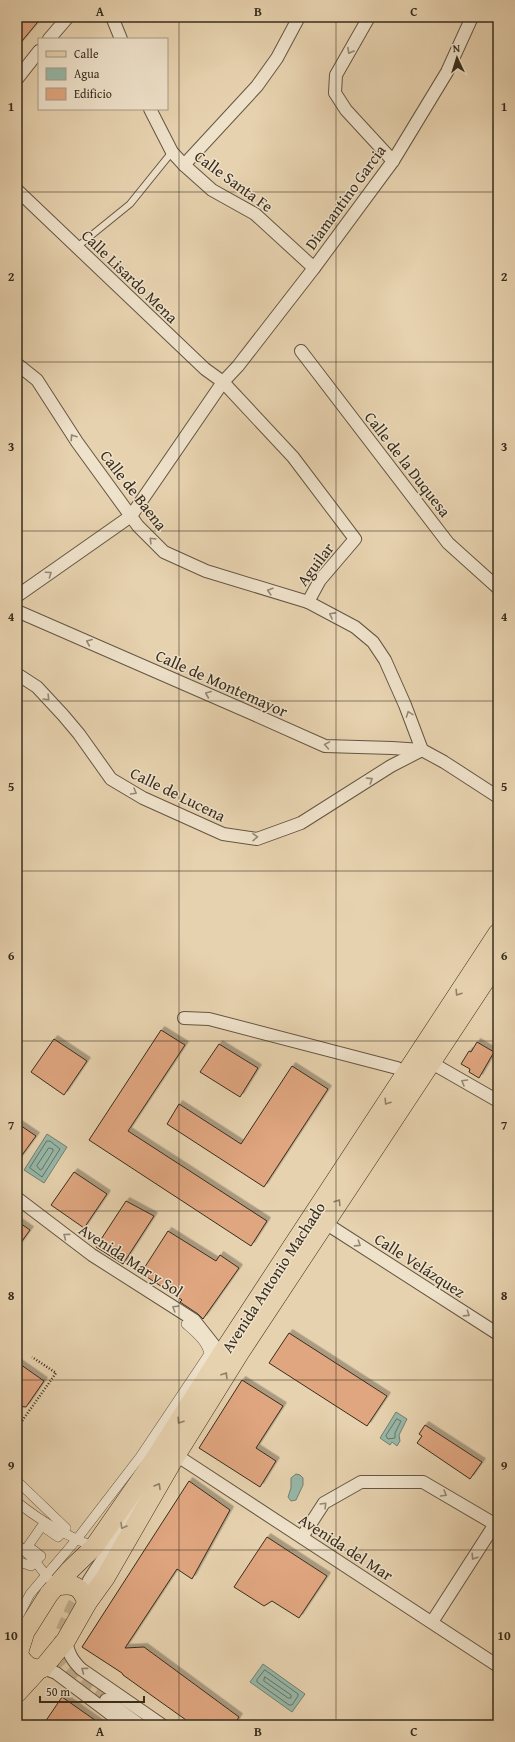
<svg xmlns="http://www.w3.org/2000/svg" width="515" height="1742" font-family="'Gentium Book Plus',serif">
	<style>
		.water { fill: #97b8a9; stroke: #718071 }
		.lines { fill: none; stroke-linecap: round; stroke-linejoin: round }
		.shore { stroke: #687263; stroke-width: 1 }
		.building { fill: #e0a680; stroke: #382d1d; filter: url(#shadow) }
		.minor-tunnel { stroke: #c4b192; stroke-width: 12; stroke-dasharray: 12 6; stroke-linecap: butt }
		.service-casing { stroke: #645642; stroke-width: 8 }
		.pedestrian-casing { stroke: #645642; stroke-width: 10 }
		.minor-casing { stroke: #645642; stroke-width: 14 }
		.primary-casing { stroke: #382d1d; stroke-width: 20 }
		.path { stroke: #382d1d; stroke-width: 2.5; stroke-dasharray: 1 2; stroke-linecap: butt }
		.service { stroke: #efe2cb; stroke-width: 6 }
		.pedestrian { stroke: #efe2cb; stroke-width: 9 }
		.minor { stroke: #efe2cb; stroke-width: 12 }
		.primary { stroke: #e7d2af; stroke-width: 19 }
		.oneway { stroke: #948874 }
		.oneway2 { stroke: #908066 }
		.grid { fill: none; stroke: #382d1d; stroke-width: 1; stroke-opacity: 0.55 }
		.labels { text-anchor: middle; stroke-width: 3; stroke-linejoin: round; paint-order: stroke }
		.street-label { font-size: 16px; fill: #382d1d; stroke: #efe2cb }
		.neatline { fill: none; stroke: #382d1d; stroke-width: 1.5 }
		.grid-label { font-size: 13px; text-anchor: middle; font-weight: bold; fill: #382d1d }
	</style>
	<defs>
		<filter id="shadow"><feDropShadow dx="3.5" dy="-3.5" stdDeviation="0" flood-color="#0004"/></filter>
	</defs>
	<rect width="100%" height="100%" fill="#e7d2af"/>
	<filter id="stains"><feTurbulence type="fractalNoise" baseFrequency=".005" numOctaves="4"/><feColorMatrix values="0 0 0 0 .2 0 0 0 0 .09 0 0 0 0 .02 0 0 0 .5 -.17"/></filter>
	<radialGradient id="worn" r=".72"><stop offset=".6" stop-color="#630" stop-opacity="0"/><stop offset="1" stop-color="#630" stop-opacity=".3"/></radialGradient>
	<g class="water">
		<polygon points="47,1134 67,1147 44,1183 24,1170"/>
		<polygon points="396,1412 407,1419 399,1435 400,1441 397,1446 392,1442 390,1445 380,1438"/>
		<polygon points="296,1474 300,1475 303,1478 303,1485 296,1500 291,1501 288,1497 291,1488 291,1478"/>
		<polygon points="263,1664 305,1694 292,1712 250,1682"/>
	</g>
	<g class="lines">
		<g class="shore">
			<polygon points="47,1141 50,1141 60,1149 42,1177 30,1168"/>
			<polygon points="49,1148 53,1149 53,1151 42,1169 40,1170 37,1166"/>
			<polygon points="397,1419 401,1421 395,1433 395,1438 388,1439 386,1436"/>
			<polygon points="265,1670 298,1694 298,1696 292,1705 289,1705 257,1682 257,1680"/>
			<polygon points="265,1677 291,1695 291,1698 288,1698 264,1681"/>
		</g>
	</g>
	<g class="building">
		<polygon points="17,17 42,17 17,47"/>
		<polygon points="161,1030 185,1045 128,1131 267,1221 251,1246 89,1140"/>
		<polygon points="54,1039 87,1061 64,1095 31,1072"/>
		<polygon points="477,1042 494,1052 479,1078 469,1072 470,1069 461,1064 469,1051 471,1052"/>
		<polygon points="219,1044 258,1068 240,1097 200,1072"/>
		<polygon points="292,1066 328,1089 264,1187 167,1124 179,1104 241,1144"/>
		<polygon points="17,1123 36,1136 17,1162"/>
		<polygon points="74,1172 107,1194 84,1228 51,1205"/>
		<polygon points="126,1201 154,1216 123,1264 96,1247"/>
		<polygon points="17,1221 30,1230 17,1248"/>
		<polygon points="168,1231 216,1261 220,1255 239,1268 203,1319 198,1314 180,1302 182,1300 141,1273"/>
		<polygon points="289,1333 387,1396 367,1426 269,1363"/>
		<polygon points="17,1362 44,1381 26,1407 17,1406"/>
		<polygon points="242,1380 283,1406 256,1448 276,1461 260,1487 199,1448"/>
		<polygon points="425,1425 482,1462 470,1479 417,1443 422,1436 419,1434"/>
		<polygon points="189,1481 230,1510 192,1579 177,1569 125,1648 144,1647 239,1717 234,1725 193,1725 123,1675 122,1673 82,1647"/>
		<polygon points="267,1537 327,1576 299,1618 272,1601 264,1606 234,1587"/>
		<polygon points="62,1697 102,1725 43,1725"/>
	</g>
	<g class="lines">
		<polyline class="minor-tunnel" points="84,1588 73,1605 61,1632 60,1660 82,1683 106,1700"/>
		<defs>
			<polyline id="service" points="77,247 130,204 172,152"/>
			<g id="pedestrian">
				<polyline points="17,1481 66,1528 58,1537 42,1526 28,1546 41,1556 31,1566 17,1561"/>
				<path d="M17,1502C43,1523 64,1534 94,1547"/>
				<polyline points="17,1544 35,1561 48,1578"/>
				<path d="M17,1619L30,1594L77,1539L140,1457L209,1354C207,1341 195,1332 186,1324"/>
			</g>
			<g id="minor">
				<polyline points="112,17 121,39"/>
				<polyline points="369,17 336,75 335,93 346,110 393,161"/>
				<polyline points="49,39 68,17"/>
				<polyline points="17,79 39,51"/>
				<polyline points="150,109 172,152 184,165 212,190 255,214 314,268"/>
				<polyline points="184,165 257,86 277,58 299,17"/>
				<polyline points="17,190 205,369 223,382 293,457 355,539 320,580 308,602"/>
				<polyline points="301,351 448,543 498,588"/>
				<polyline points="17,364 37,380 77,442 138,526 164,552 206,571 308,602 355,627 373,642 385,660 405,705 422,750 444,762 498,797"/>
				<polyline points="17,596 131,516 223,382 238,366 314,268 393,161 447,72 472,17"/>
				<polyline points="17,611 251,713 325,746 392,748 422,750"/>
				<polyline points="17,674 37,687 63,715 79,734 111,779 143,798 223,834 257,839 301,823 391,766 422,750"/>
				<polyline points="184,1018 209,1019 397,1068 405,1073"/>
				<polyline points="430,1062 498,1101"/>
				<polyline points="17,1198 92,1255 194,1320 217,1349 223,1352 229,1352"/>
				<polyline points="319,1219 498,1334"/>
				<polyline points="176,1455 498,1666"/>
				<polyline points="302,1537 324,1503 361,1482 423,1482 498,1526"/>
				<path d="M88,1582C103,1557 133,1519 139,1492"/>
				<polyline points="432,1622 495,1524"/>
				<path d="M66,1640C68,1653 72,1660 81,1669L162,1725"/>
				<polyline points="43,1668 56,1673 125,1725"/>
				<polyline points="106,1700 140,1725"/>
			</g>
			<g id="primary">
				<path d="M57,1586C74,1583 81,1586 87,1603"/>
				<path d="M18,1654C24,1664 30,1671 43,1668L66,1640L87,1603L105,1578L176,1455L240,1352L498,961"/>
				<polyline points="17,1657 25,1632 49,1594 70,1570 94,1547 151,1465 223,1352 498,933"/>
				<polyline points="17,1693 39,1669"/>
			</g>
		</defs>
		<use href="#service" class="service-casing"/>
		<use href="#pedestrian" class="pedestrian-casing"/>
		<use href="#minor" class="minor-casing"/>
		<use href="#primary" class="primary-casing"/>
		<polyline class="path" points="17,1428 56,1373 32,1357"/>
		<use href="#service" class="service"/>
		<use href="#pedestrian" class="pedestrian"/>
		<use href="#minor" class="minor"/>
		<use href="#primary" class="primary"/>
	</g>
	<defs><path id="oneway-chevron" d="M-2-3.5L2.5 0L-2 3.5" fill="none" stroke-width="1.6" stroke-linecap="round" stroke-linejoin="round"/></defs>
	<g class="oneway">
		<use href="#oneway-chevron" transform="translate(350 51) rotate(119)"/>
		<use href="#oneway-chevron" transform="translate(73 437) rotate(-123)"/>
		<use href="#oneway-chevron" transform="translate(152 540) rotate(-135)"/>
		<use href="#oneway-chevron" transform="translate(49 574) rotate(-35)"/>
		<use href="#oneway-chevron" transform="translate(270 591) rotate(-163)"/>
		<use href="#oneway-chevron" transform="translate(332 615) rotate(-152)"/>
		<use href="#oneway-chevron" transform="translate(89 642) rotate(-157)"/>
		<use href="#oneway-chevron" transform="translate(208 694) rotate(-157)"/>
		<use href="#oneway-chevron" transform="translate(47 698) rotate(46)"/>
		<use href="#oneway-chevron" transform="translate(409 714) rotate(-110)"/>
		<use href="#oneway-chevron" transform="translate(327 745) rotate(-170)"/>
		<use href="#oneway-chevron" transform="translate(370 780) rotate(-33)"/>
		<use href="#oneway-chevron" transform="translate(134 792) rotate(30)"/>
		<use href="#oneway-chevron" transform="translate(255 837) rotate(-1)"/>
		<use href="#oneway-chevron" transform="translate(464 1082) rotate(-150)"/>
		<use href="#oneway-chevron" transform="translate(66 1236) rotate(-143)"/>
		<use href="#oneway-chevron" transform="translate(358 1244) rotate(33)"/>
		<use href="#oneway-chevron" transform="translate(175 1308) rotate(-148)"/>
		<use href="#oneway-chevron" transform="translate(467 1314) rotate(33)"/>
		<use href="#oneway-chevron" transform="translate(444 1494) rotate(31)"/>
		<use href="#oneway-chevron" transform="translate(324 1505) rotate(-45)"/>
		<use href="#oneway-chevron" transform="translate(123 1526) rotate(121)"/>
		<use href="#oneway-chevron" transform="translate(474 1557) rotate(123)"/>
		<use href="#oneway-chevron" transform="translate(84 1670) rotate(-143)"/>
	</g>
	<g class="oneway2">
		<use href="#oneway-chevron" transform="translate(458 993) rotate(123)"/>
		<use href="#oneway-chevron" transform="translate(387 1102) rotate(123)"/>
		<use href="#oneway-chevron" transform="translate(338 1202) rotate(-57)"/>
		<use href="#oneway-chevron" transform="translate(225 1375) rotate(-58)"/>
		<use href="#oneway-chevron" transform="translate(180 1421) rotate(123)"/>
		<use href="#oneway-chevron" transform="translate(158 1486) rotate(-60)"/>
	</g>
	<path class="grid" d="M179,17V1725M336,17V1725M17,192H498M17,362H498M17,531H498M17,701H498M17,871H498M17,1041H498M17,1211H498M17,1380H498M17,1550H498"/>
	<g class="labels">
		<g class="street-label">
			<text transform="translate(234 181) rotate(36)" y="6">Calle Santa Fe</text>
			<text transform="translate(345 197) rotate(-54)" y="6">Diamantino Garcia</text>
			<text transform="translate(130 276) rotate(44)" y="6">Calle Lisardo Mena</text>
			<text transform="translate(408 464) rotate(52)" y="6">Calle de la Duquesa</text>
			<text transform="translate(134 490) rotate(52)" y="6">Calle de Baena</text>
			<text transform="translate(315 564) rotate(-53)" y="6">Aguilar</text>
			<text transform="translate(222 683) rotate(24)" y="6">Calle de Montemayor</text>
			<text transform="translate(178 794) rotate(26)" y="6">Calle de Lucena</text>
			<text transform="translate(131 1260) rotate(33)" y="6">Avenida Mar y Sol</text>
			<text transform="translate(420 1265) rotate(33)" y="6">Calle Velázquez</text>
			<text transform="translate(273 1277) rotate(-57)" y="6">Avenida Antonio Machado</text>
			<text transform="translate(346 1547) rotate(33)" y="6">Avenida del Mar</text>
		</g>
	</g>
	<rect width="515" height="1742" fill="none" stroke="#e7d2af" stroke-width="44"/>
	<rect x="38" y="38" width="130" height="72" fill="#efe2cb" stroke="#a69a85"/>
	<rect x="46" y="51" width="20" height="6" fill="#e7d2af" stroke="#a69a85"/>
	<text x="74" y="58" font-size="12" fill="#382d1d">Calle</text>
	<rect x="46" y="68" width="20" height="12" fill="#97b8a9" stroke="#a69a85"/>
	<text x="74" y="78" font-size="12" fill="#382d1d">Agua</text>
	<rect x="46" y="88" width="20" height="12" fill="#e0a680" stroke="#a69a85"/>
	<text x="74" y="98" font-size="12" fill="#382d1d">Edificio</text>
	<g transform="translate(457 58) rotate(356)" stroke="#efe2cb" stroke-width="3" paint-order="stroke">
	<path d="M0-3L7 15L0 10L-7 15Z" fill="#382d1d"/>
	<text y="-6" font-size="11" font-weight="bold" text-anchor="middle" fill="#382d1d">N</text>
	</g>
	<path d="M40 1696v6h104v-6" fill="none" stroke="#382d1d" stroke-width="2"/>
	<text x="46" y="1696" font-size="12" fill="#382d1d" stroke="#efe2cb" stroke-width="3" paint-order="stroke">50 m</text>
	<rect x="22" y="22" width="471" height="1698" class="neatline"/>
	<g class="grid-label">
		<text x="100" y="16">A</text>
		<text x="258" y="16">B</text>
		<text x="414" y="16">C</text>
		<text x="11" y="111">1</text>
		<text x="504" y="111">1</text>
		<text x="11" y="281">2</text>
		<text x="504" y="281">2</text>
		<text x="11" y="451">3</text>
		<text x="504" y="451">3</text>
		<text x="11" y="621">4</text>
		<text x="504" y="621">4</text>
		<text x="11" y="791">5</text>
		<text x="504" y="791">5</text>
		<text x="11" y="960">6</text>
		<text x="504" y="960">6</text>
		<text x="11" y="1130">7</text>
		<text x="504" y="1130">7</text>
		<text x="11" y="1300">8</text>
		<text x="504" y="1300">8</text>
		<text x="11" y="1470">9</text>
		<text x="504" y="1470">9</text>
		<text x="11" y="1640">10</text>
		<text x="504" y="1640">10</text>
		<text x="100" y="1736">A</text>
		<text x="258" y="1736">B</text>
		<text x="414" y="1736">C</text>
	</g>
	<rect width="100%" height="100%" filter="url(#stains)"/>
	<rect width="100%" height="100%" fill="url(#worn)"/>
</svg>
